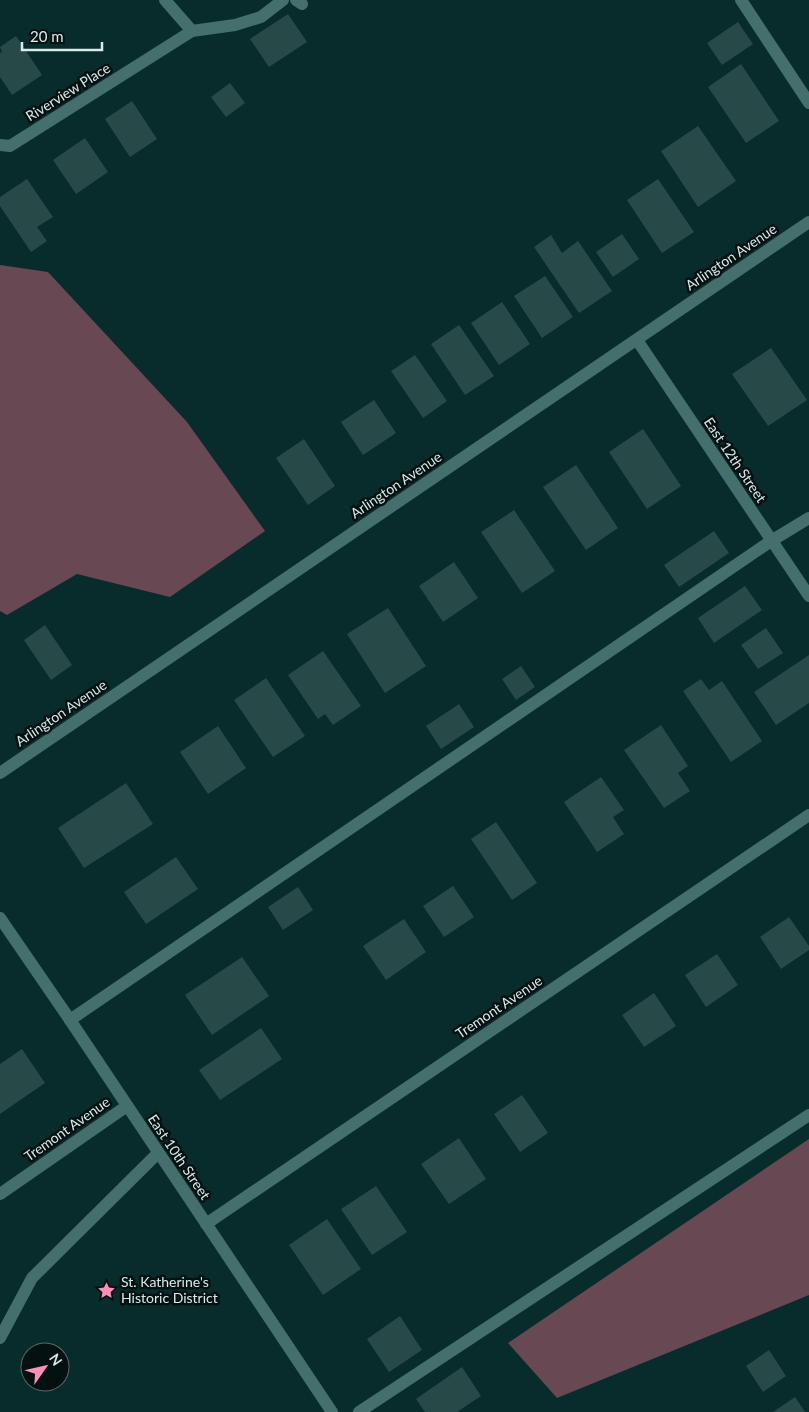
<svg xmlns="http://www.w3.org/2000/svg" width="809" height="1412" font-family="Lato,sans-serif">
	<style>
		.forest { fill: #674853 }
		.building { fill: #274948 }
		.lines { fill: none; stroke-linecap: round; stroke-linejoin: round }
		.lane { stroke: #446f6d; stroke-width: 12 }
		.street { stroke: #446f6d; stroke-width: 12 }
		.labels { text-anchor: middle; stroke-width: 5; stroke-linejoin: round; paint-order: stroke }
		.street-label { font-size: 14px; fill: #d8eae9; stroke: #051111 }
		.poi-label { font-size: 14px; fill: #d8eae9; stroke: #051111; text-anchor: start }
	</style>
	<rect width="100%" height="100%" fill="#082c2b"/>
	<g class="forest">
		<polygon points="0,265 48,272 187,422 265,531 170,597 77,574 7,615 0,611"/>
		<polygon points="809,1139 809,1295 557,1398 508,1343"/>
	</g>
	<g class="building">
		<polygon points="288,14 307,42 269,67 250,39"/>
		<polygon points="738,22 753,44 722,65 707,43"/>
		<polygon points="16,36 42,75 12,95 0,77 0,53 2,52 0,47"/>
		<polygon points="741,64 779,121 746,143 708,87"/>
		<polygon points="230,83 245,103 226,117 211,97"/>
		<polygon points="132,101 157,139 130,157 105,119"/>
		<polygon points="698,126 736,181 698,207 661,151"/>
		<polygon points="85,138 108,172 76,194 53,160"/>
		<polygon points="27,179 53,217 37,227 47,241 31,252 0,206 0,197"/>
		<polygon points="658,179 694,232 662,253 627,200"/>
		<polygon points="622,234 639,259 613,277 596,252"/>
		<polygon points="551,235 562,253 578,241 612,291 579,313 534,247"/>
		<polygon points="545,276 573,317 542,338 514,296"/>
		<polygon points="502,302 530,344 499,365 471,323"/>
		<polygon points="459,325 494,376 465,395 431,344"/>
		<polygon points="771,348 807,400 768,426 732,374"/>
		<polygon points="415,355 447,401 423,418 391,371"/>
		<polygon points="374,400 396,433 363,455 341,422"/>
		<polygon points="643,429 681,486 647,509 609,452"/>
		<polygon points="304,439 335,486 308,505 276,458"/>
		<polygon points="576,465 618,528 586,550 543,487"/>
		<polygon points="514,510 555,571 522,593 481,532"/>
		<polygon points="714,531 729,553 679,587 664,565"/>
		<polygon points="454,562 478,598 443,622 419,586"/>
		<polygon points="745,586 762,610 714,643 698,618"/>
		<polygon points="388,608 426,666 385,693 347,634"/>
		<polygon points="45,625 72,665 51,680 24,640"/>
		<polygon points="766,628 783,653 758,669 741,645"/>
		<polygon points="323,651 361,706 333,725 325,714 318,719 288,675"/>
		<polygon points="809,655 809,703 776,725 754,692"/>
		<polygon points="521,666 535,687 516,700 502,679"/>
		<polygon points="266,678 305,736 273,757 234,700"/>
		<polygon points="701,679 709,690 722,681 762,741 731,762 683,691"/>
		<polygon points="459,704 474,727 441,749 426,726"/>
		<polygon points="661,725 688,766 678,773 690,791 664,808 624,750"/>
		<polygon points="218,726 246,768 208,794 180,752"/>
		<polygon points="601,777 624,810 613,817 624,834 597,852 564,802"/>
		<polygon points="126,783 153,824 84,868 58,828"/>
		<polygon points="496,822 537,883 512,900 471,839"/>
		<polygon points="176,857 198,889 146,924 124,892"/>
		<polygon points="453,886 474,917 444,937 423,906"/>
		<polygon points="298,887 313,910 283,930 268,907"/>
		<polygon points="789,917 809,946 809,950 781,969 760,937"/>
		<polygon points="404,919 426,952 386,980 363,946"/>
		<polygon points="717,954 738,985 706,1007 685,975"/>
		<polygon points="242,957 269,996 212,1035 185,995"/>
		<polygon points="654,993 676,1026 644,1047 622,1015"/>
		<polygon points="261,1028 282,1059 220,1100 199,1070"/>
		<polygon points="22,1049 45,1083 0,1114 0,1064"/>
		<polygon points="522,1095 548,1133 520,1152 494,1114"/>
		<polygon points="459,1138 486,1179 449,1204 421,1164"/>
		<polygon points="376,1186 407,1232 372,1255 341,1209"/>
		<polygon points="327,1219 361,1269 323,1295 289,1245"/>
		<polygon points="400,1316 422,1350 389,1372 367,1339"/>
		<polygon points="769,1350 786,1376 763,1392 746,1366"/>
		<polygon points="462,1367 481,1396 457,1412 425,1412 416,1399"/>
		<polygon points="795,1397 805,1412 773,1412"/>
	</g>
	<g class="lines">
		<g class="lane">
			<polyline points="296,0 302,4"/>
			<polyline points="741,0 809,103"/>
			<polyline points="192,31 235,25 261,17 283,0"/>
			<polyline points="70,1020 771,541 809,518"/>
			<polyline points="0,1338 32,1278 158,1153"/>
			<polyline points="359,1412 809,1115"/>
		</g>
		<g class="street">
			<polyline points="0,145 10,146 192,31 165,0"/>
			<polyline points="637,340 809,596"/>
			<polyline points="0,773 809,222"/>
			<polyline points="0,918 70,1020 332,1412"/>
			<polyline points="0,1194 127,1106"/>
			<polyline points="206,1224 809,815"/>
		</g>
	</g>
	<defs>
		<symbol id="sight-bare" viewBox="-9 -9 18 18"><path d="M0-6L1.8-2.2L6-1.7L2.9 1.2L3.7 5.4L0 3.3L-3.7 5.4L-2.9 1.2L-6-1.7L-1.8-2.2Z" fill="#ff8eb9" stroke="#051111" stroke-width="2.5" paint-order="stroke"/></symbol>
	</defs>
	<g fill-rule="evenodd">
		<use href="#sight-bare" x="94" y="1278" width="25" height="25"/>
	</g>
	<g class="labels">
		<g class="street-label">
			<text transform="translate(68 92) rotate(-32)" y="5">Riverview Place</text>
			<text transform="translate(731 257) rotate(-34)" y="5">Arlington Avenue</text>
			<text transform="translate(735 460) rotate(56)" y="5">East 12th Street</text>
			<text transform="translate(396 485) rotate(-34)" y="5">Arlington Avenue</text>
			<text transform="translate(61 713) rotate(-34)" y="5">Arlington Avenue</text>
			<text transform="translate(499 1007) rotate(-34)" y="5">Tremont Avenue</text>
			<text transform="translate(67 1129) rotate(-35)" y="5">Tremont Avenue</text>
			<text transform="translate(179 1157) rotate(56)" y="5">East 10th Street</text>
		</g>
		<g class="poi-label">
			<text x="121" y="1287">St. Katherine's<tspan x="121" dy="16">Historic District</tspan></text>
		</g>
	</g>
	<g transform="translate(45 1367) rotate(56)"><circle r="24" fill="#051111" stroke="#596867"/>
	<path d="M0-4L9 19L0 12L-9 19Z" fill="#ff8eb9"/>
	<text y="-8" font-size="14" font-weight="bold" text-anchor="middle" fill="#d8eae9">N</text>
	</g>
	<path d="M22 42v8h80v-8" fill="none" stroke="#d8eae9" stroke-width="2.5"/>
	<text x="30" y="42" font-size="15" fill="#d8eae9" stroke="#051111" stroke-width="4" paint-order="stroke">20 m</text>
</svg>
